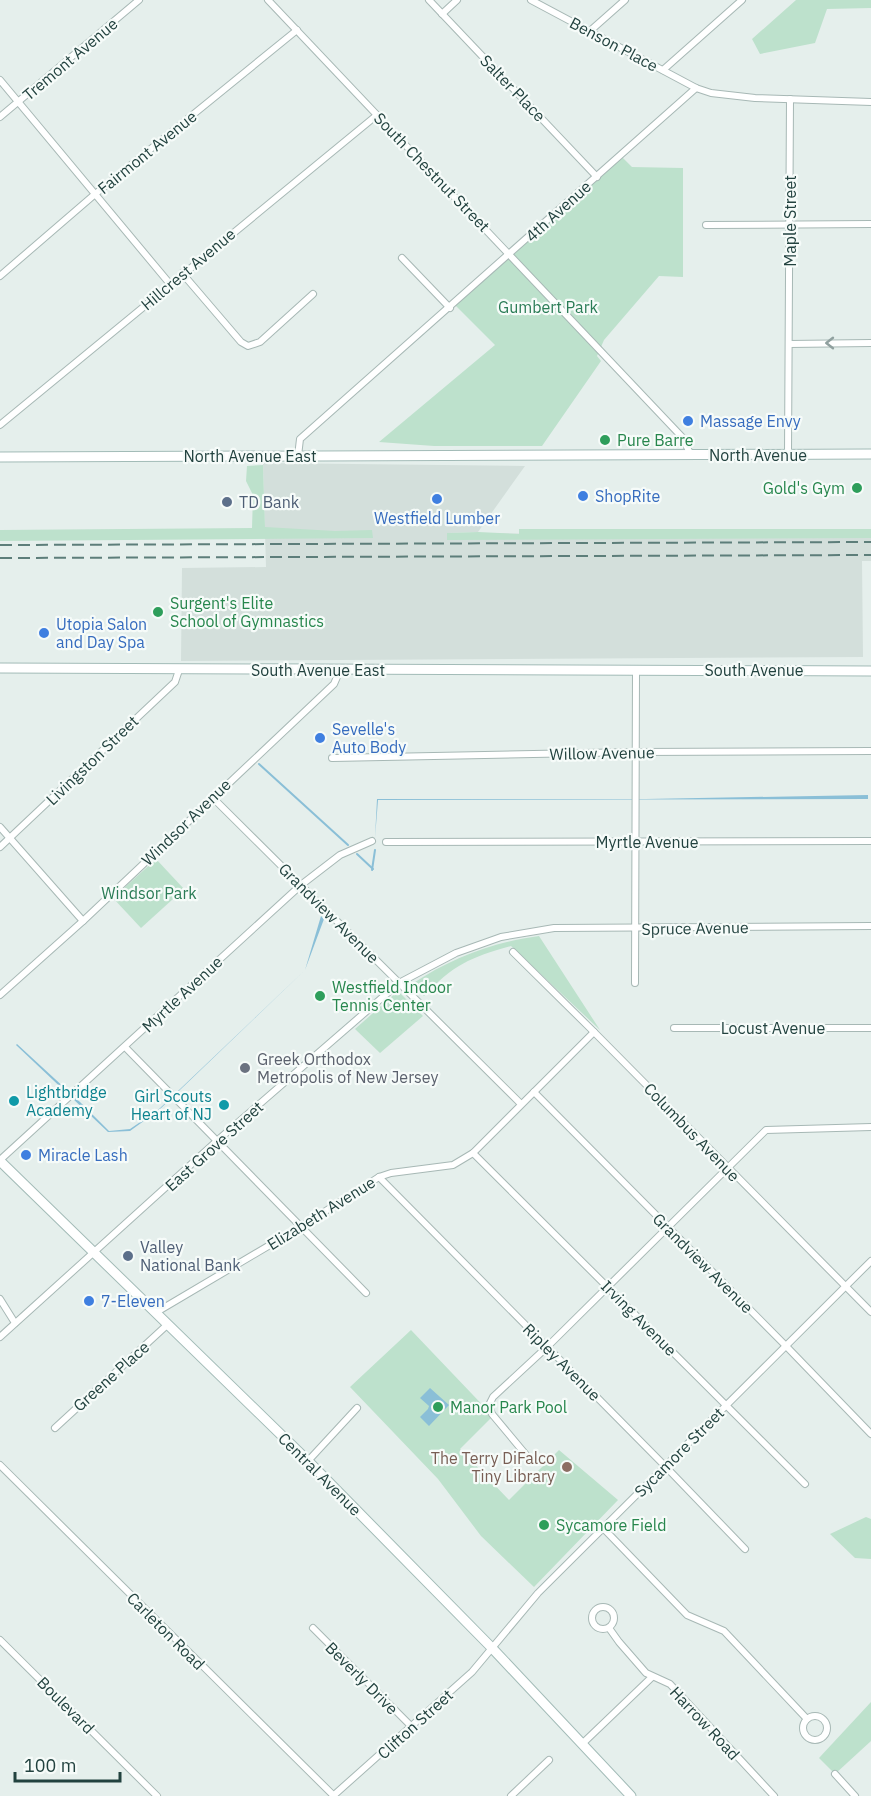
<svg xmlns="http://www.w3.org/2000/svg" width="871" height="1796" font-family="'IBM Plex Sans',sans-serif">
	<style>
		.built { fill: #d3dfdb }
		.green { fill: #bde1cc }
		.water { fill: #8abfd7 }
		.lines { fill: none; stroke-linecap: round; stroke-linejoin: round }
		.stream { stroke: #8abfd7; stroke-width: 2 }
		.street-casing { stroke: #a7b8b5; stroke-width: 8 }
		.secondary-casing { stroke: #a2bbb7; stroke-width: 11 }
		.street { stroke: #fff; stroke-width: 6 }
		.secondary { stroke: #fff; stroke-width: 9 }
		.rail { stroke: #5d7e7a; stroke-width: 2; stroke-dasharray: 12 6; stroke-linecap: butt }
		.oneway { stroke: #90a09f }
		.shop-dot { fill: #3f7fe0; stroke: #f6fbf9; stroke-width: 2 }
		.leisure-dot { fill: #2e9e5b; stroke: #f6fbf9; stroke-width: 2 }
		.service-dot { fill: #5c6f8a; stroke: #f6fbf9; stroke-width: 2 }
		.worship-dot { fill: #6b7280; stroke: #f6fbf9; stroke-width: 2 }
		.culture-dot { fill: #0f9aa8; stroke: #f6fbf9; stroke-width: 2 }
		.education-dot { fill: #8d6e63; stroke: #f6fbf9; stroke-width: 2 }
		.labels { text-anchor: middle; stroke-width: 4.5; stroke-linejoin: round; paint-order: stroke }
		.street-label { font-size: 16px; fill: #22423f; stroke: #f6fbf9 }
		.park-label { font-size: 16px; fill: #2a7c56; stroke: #f6fbf9 }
		.shop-label { font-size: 16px; fill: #366cbe; stroke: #f6fbf9; text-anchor: start }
		.leisure-label { font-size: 16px; fill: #27864d; stroke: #f6fbf9; text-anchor: start }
		.service-label { font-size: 16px; fill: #4e5e75; stroke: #f6fbf9; text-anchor: start }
		.worship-label { font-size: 16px; fill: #5b616d; stroke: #f6fbf9; text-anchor: start }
		.culture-label { font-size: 16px; fill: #0d838f; stroke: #f6fbf9; text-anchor: start }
		.education-label { font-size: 16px; fill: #785e54; stroke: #f6fbf9; text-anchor: end }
	</style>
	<rect width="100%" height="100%" fill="#e5efec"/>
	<polygon class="built" points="263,463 525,466 478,532 448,533 871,537 871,561 862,561 863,657 181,661 182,568 266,567"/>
	<g class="green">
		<polygon points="796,0 871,0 871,8 827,9 815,43 760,54 752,39"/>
		<polygon points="619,154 632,167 683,168 683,277 659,276 604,340 597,356 601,361 542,446 434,446 379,442 495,345 455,305"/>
		<polygon points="263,465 265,527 335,531 372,530 373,538 0,541 0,530 252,528 253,495 246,481 247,466"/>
		<polygon points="519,529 871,529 871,538 447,540 447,533 478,532 519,534"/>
		<polygon points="156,859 184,889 141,928 113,898"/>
		<path d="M539,936L600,1030L511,946C471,957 453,965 424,996L412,984C451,958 493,942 539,936Z"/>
		<polygon points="398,991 423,1016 380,1053 355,1029"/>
		<polygon points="411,1330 493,1416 460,1449 509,1500 559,1450 618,1500 534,1587 481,1536 438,1479 350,1387"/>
		<polygon points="866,1517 871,1519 871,1559 855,1558 830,1534"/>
		<polygon points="871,1702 871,1741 835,1774 819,1758"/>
	</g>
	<g class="water">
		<polygon points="868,795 868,799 378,800 375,838 377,799 646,799"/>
		<polygon points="321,916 324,919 305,970 159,1110 130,1131 108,1132 16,1045 17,1044 80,1102 109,1131 130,1129 158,1110 305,970"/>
		<polygon points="430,1388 449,1405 429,1426 420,1417 428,1409 429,1406 420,1398"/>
	</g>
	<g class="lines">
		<g class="stream">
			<polyline points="259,764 348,845"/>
			<polyline points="357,854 373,869"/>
			<polyline points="372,870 375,850"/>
		</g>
		<defs>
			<g id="street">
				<polyline points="268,0 682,437 691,455"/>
				<polyline points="429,0 597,177"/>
				<polyline points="531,0 696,88 711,93 755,98 871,102"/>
				<polyline points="442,14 457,0"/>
				<polyline points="590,31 625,0"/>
				<polyline points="663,70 742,0"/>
				<polyline points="0,80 170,284"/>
				<polyline points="0,117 139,0"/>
				<polyline points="706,225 871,224"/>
				<polyline points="402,258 450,308"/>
				<polyline points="182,273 241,342 248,346 260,342 313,294"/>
				<polyline points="0,276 94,195 297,30"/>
				<polyline points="789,344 871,343"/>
				<polyline points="0,425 377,115"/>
				<polyline points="788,454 790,99"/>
				<polyline points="298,456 300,439 696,88"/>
				<polyline points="332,758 635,752 871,751"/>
				<polyline points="212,797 521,1104"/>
				<polyline points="0,827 83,921"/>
				<polyline points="386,842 871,841"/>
				<polyline points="0,847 175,682 179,670"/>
				<polyline points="513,952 594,1032 871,1312"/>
				<polyline points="635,983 636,671"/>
				<polyline points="0,995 83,921 334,684 340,670"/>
				<polyline points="674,1028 871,1028"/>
				<polyline points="125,1047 366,1293"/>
				<polyline points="534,1092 786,1346 871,1434"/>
				<polyline points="473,1153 805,1484"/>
				<polyline points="0,1160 301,885 340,855 372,841"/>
				<polyline points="379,1177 665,1466 745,1549"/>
				<polyline points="0,1299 15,1323"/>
				<polyline points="155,1313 302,1226 379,1177 391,1173 453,1165 473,1153 594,1032"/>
				<polyline points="0,1337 218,1140 399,983 456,953 501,937 554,928 871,926"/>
				<polyline points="55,1428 167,1325"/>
				<polyline points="527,1456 492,1414 489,1405 493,1397 547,1347 766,1130 871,1127"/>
				<polyline points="308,1461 357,1408"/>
				<polyline points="0,1465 334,1796"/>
				<polyline points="604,1529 687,1615 724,1631 807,1719"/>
				<circle cx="603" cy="1618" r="11"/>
				<polyline points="313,1628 412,1727"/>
				<polyline points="609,1628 619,1642 646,1673 670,1684 774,1796"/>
				<polyline points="0,1640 157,1796"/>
				<circle cx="815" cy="1728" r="12"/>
				<polyline points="582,1744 652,1677"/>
				<polyline points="835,1774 855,1796"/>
				<polyline points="333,1796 472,1672 538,1593 871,1261"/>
				<polyline points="511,1796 549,1760"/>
			</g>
			<g id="secondary">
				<polyline points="0,457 871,454"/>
				<polyline points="0,668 871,671"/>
				<polyline points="0,1161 308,1461 492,1648 631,1796"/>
			</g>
		</defs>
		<use href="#street" class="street-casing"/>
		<use href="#secondary" class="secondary-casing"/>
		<use href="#street" class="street"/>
		<use href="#secondary" class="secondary"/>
		<g class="rail">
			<polyline points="0,545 871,542"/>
			<polyline points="0,558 871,555"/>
		</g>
	</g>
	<defs><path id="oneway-chevron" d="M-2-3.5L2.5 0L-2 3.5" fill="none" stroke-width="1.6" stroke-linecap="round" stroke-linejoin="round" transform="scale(1.5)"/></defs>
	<use class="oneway" href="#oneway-chevron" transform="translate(830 343) rotate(180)"/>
	<g class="shop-dot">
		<circle cx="688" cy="421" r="6"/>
		<circle cx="583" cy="496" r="6"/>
		<circle cx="437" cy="499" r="6"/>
		<circle cx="44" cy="633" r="6"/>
		<circle cx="320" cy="738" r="6"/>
		<circle cx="26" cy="1155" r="6"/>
		<circle cx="89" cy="1301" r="6"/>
	</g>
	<g class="leisure-dot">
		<circle cx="605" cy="440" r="6"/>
		<circle cx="857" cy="488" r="6"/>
		<circle cx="158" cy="612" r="6"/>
		<circle cx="320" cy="996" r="6"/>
		<circle cx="438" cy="1407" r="6"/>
		<circle cx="544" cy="1525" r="6"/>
	</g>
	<g class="service-dot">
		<circle cx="227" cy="502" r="6"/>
		<circle cx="128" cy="1256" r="6"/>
	</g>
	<circle class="worship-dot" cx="245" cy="1068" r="6"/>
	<g class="culture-dot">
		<circle cx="14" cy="1101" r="6"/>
		<circle cx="224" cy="1105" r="6"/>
	</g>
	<circle class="education-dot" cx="567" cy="1467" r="6"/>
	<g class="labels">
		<g class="street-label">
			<text transform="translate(614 44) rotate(28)" y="6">Benson Place</text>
			<text transform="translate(70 59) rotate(-40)" y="6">Tremont Avenue</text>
			<text transform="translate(513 88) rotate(46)" y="6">Salter Place</text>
			<text transform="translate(147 152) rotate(-39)" y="6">Fairmont Avenue</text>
			<text transform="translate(432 172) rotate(46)" y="6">South Chestnut Street</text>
			<text transform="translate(558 211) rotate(-42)" y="6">4th Avenue</text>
			<text transform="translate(790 221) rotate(-90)" y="6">Maple Street</text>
			<text transform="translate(188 269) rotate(-40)" y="6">Hillcrest Avenue</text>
			<text x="758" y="461">North Avenue</text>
			<text x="250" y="462">North Avenue East</text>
			<text x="318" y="676">South Avenue East</text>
			<text x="754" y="676">South Avenue</text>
			<text transform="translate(602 753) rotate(-1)" y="6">Willow Avenue</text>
			<text transform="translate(92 760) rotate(-44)" y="6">Livingston Street</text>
			<text transform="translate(186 822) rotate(-44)" y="6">Windsor Avenue</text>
			<text x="647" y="848">Myrtle Avenue</text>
			<text transform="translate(329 913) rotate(45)" y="6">Grandview Avenue</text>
			<text transform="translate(695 928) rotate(-1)" y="6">Spruce Avenue</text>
			<text transform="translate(182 994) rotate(-43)" y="6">Myrtle Avenue</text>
			<text x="773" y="1034">Locust Avenue</text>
			<text transform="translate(692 1132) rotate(46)" y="6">Columbus Avenue</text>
			<text transform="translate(214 1146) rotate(-42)" y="6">East Grove Street</text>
			<text transform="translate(321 1213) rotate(-32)" y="6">Elizabeth Avenue</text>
			<text transform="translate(703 1263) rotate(45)" y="6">Grandview Avenue</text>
			<text transform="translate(639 1318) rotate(45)" y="6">Irving Avenue</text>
			<text transform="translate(562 1362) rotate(45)" y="6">Ripley Avenue</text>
			<text transform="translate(111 1376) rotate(-42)" y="6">Greene Place</text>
			<text transform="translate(679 1452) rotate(-45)" y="6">Sycamore Street</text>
			<text transform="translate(320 1474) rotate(45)" y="6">Central Avenue</text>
			<text transform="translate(166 1631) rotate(45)" y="6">Carleton Road</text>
			<text transform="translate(362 1678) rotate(45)" y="6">Beverly Drive</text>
			<text transform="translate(66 1705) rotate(45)" y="6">Boulevard</text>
			<text transform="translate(705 1723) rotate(47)" y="6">Harrow Road</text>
			<text transform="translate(415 1724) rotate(-42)" y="6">Clifton Street</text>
		</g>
		<g class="park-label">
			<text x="548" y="313">Gumbert Park</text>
			<text x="149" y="899">Windsor Park</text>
		</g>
		<g class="shop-label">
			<text x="700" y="427">Massage Envy</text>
			<text x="595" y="502">ShopRite</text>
			<text x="437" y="524" text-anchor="middle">Westfield Lumber</text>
			<text x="56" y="630">Utopia Salon<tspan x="56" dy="18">and Day Spa</tspan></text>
			<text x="332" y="735">Sevelle's<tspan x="332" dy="18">Auto Body</tspan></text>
			<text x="38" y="1161">Miracle Lash</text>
			<text x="101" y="1307">7-Eleven</text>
		</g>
		<g class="leisure-label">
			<text x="617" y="446">Pure Barre</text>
			<text x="845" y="494" text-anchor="end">Gold's Gym</text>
			<text x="170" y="609">Surgent's Elite<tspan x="170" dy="18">School of Gymnastics</tspan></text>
			<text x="332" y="993">Westfield Indoor<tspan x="332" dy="18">Tennis Center</tspan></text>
			<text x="450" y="1413">Manor Park Pool</text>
			<text x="556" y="1531">Sycamore Field</text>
		</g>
		<g class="service-label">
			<text x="239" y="508">TD Bank</text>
			<text x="140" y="1253">Valley<tspan x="140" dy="18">National Bank</tspan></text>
		</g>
		<g class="worship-label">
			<text x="257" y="1065">Greek Orthodox<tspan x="257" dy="18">Metropolis of New Jersey</tspan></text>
		</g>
		<g class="culture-label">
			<text x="26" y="1098">Lightbridge<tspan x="26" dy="18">Academy</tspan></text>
			<text x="212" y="1102" text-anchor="end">Girl Scouts<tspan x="212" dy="18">Heart of NJ</tspan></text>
		</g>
		<g class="education-label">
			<text x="555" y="1464">The Terry DiFalco<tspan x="555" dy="18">Tiny Library</tspan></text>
		</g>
	</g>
	<path d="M15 1772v9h105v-9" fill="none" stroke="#22423f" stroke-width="3"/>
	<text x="24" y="1772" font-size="18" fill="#22423f" stroke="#f6fbf9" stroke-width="4.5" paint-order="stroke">100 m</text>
</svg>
